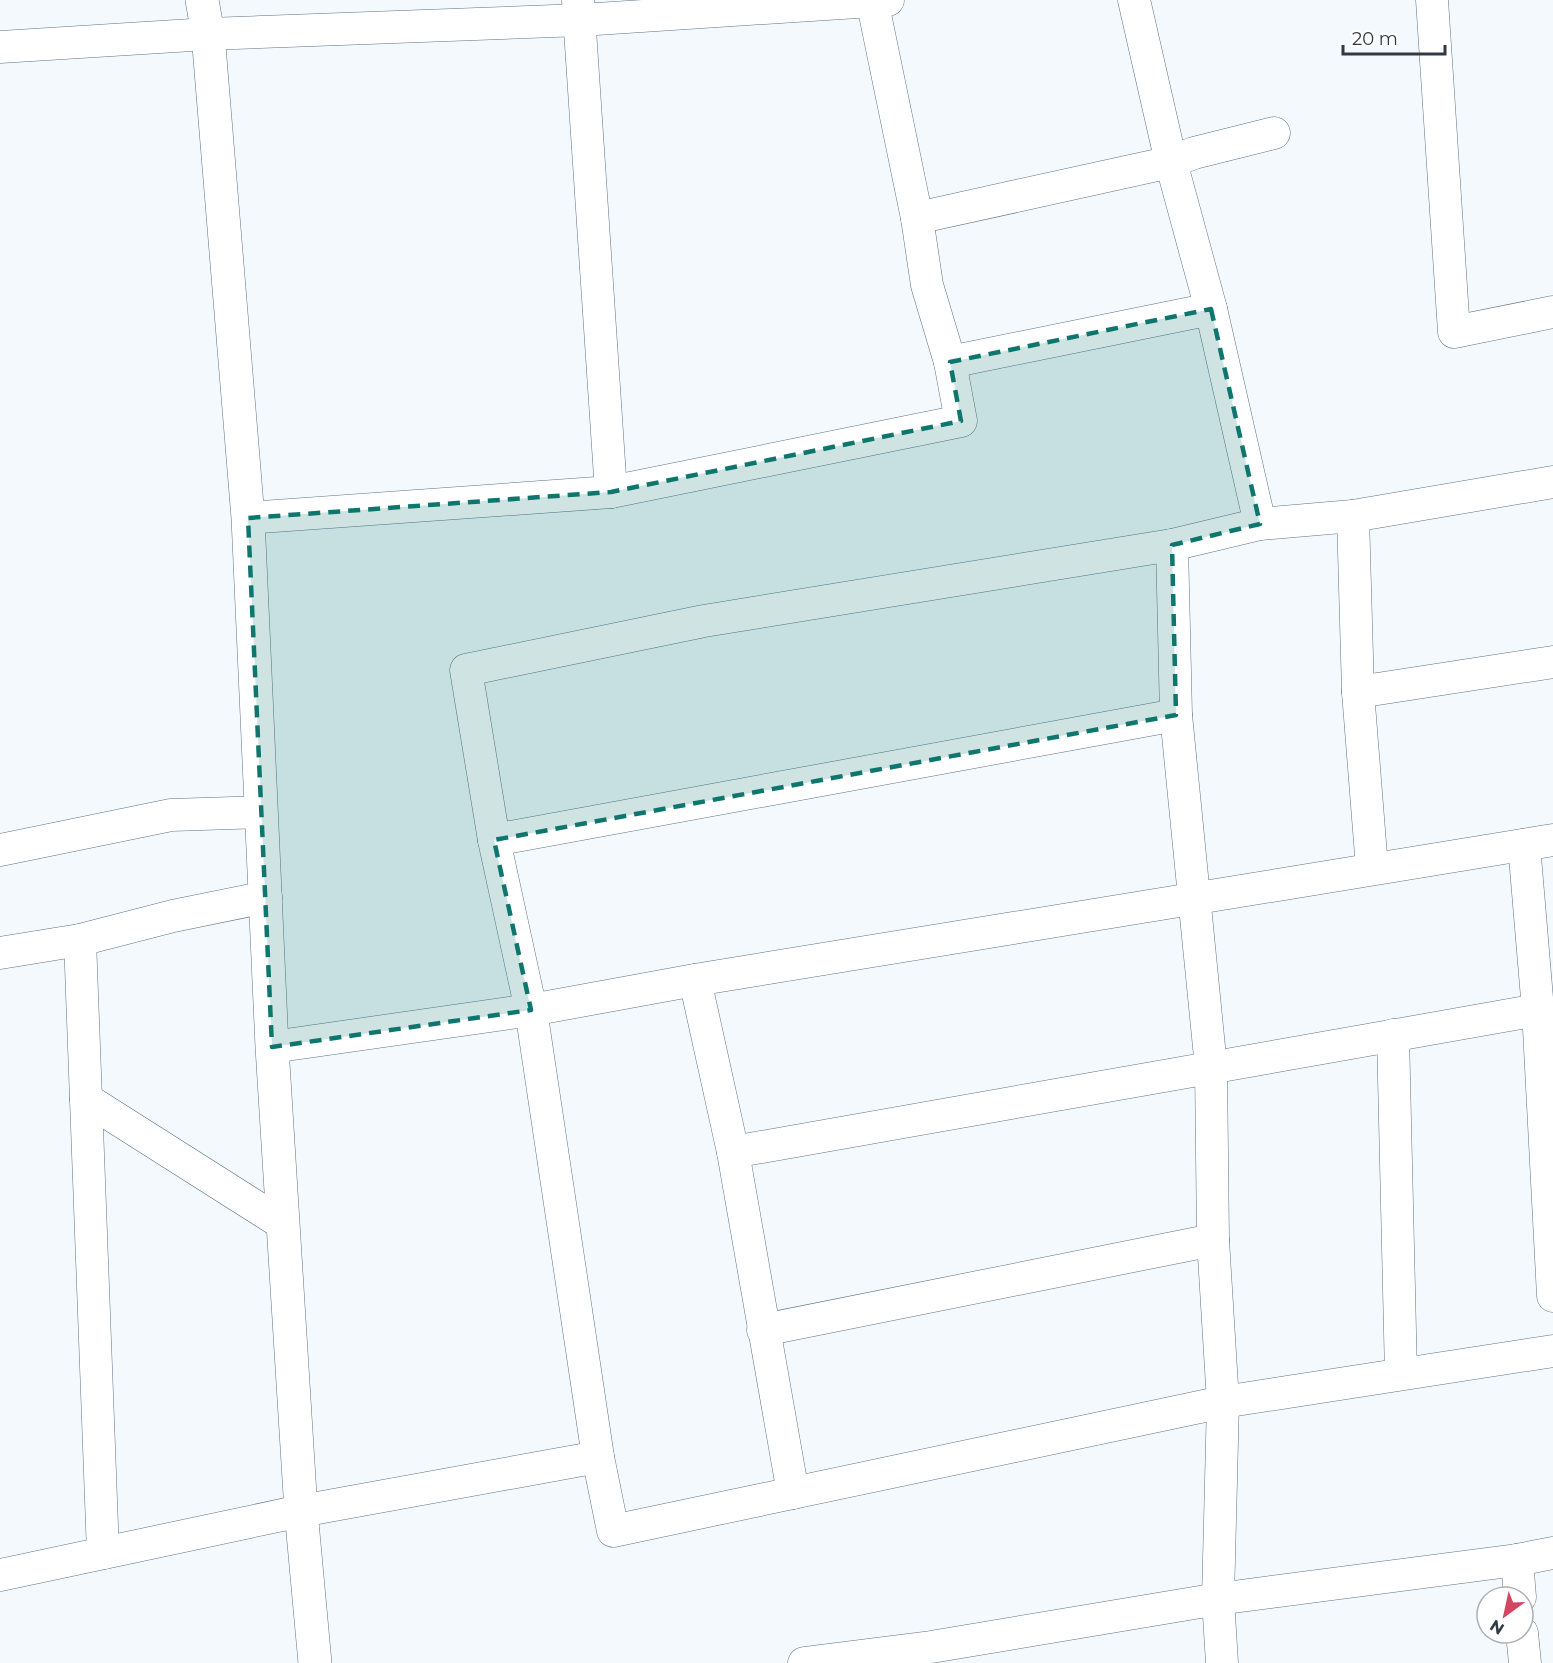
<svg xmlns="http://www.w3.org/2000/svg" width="1553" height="1663" font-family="Montserrat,sans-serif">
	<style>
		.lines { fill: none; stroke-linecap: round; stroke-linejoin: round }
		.street-casing { stroke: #5f7285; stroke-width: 33 }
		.secondary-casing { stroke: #5f7285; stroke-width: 34 }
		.street { stroke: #fff; stroke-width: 32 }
		.secondary { stroke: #fff; stroke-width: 33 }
		.marked { fill: #0f766e; fill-opacity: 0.2; stroke: #0f766e; stroke-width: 4.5; stroke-dasharray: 12 8; stroke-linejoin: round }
	</style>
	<rect width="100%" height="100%" fill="#f4f9fd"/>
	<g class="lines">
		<defs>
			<g id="street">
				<polyline points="578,0 611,492"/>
				<polyline points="1134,0 1171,162 1211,309 1260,524"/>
				<polyline points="1432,0 1454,332 1553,312"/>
				<polyline points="0,47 208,34 581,20 888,0"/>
				<polyline points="917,218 1171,162 1194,153 1274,133"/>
				<polyline points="950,362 1211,309"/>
				<polyline points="1553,482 1353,516 1260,524 1172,545 704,621 466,670 494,840 531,1010 598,1457 613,1531 1223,1402 1553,1351"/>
				<polyline points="1353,516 1358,692 1372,868"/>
				<polyline points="248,518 611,492 961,421 950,362 927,285 917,218 872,0"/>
				<polyline points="1172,545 1176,715 1211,1067 1213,1240 1223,1402 1218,1599 1222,1663"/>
				<polyline points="1358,692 1553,662"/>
				<polyline points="494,840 1176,715"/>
				<polyline points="1524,845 1538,1010 1553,1296"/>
				<polyline points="0,850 171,815 261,812"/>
				<polyline points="80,940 103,1553"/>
				<polyline points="0,953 80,940 173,916 266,897"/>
				<polyline points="695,980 733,1152 793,1493"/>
				<polyline points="1393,1035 1401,1374"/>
				<polyline points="272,1047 531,1010 695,980 1553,840"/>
				<polyline points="86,1099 283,1224"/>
				<polyline points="733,1152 1538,1010"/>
				<polyline points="763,1330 1213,1240"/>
				<polyline points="1517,1560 1520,1597"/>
				<polyline points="0,1575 301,1511 598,1457"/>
				<polyline points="1522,1633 1525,1663"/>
				<polyline points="804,1663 931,1647 1218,1599 1517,1560 1553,1553"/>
			</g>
			<polyline id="secondary" points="202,0 208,34 248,518 272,1047 301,1511 315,1663"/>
		</defs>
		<use href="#street" class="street-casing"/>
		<use href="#secondary" class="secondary-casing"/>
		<use href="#street" class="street"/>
		<use href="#secondary" class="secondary"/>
	</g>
	<path class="marked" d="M1211,309L1260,524L1172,545L1176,715L494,840L531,1010L272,1047L248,518L611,492L961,421L950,362Z"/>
	<g transform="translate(1505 1615) rotate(213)"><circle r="28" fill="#ffffff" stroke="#adb0b3" stroke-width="1.5"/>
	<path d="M0-4.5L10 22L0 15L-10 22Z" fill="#d5455f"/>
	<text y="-9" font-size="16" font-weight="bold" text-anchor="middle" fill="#313a42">N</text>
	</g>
	<path d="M1343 45v9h102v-9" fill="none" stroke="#313a42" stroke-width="3"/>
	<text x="1352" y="45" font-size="18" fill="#313a42" stroke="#ffffff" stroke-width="4.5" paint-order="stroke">20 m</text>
</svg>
